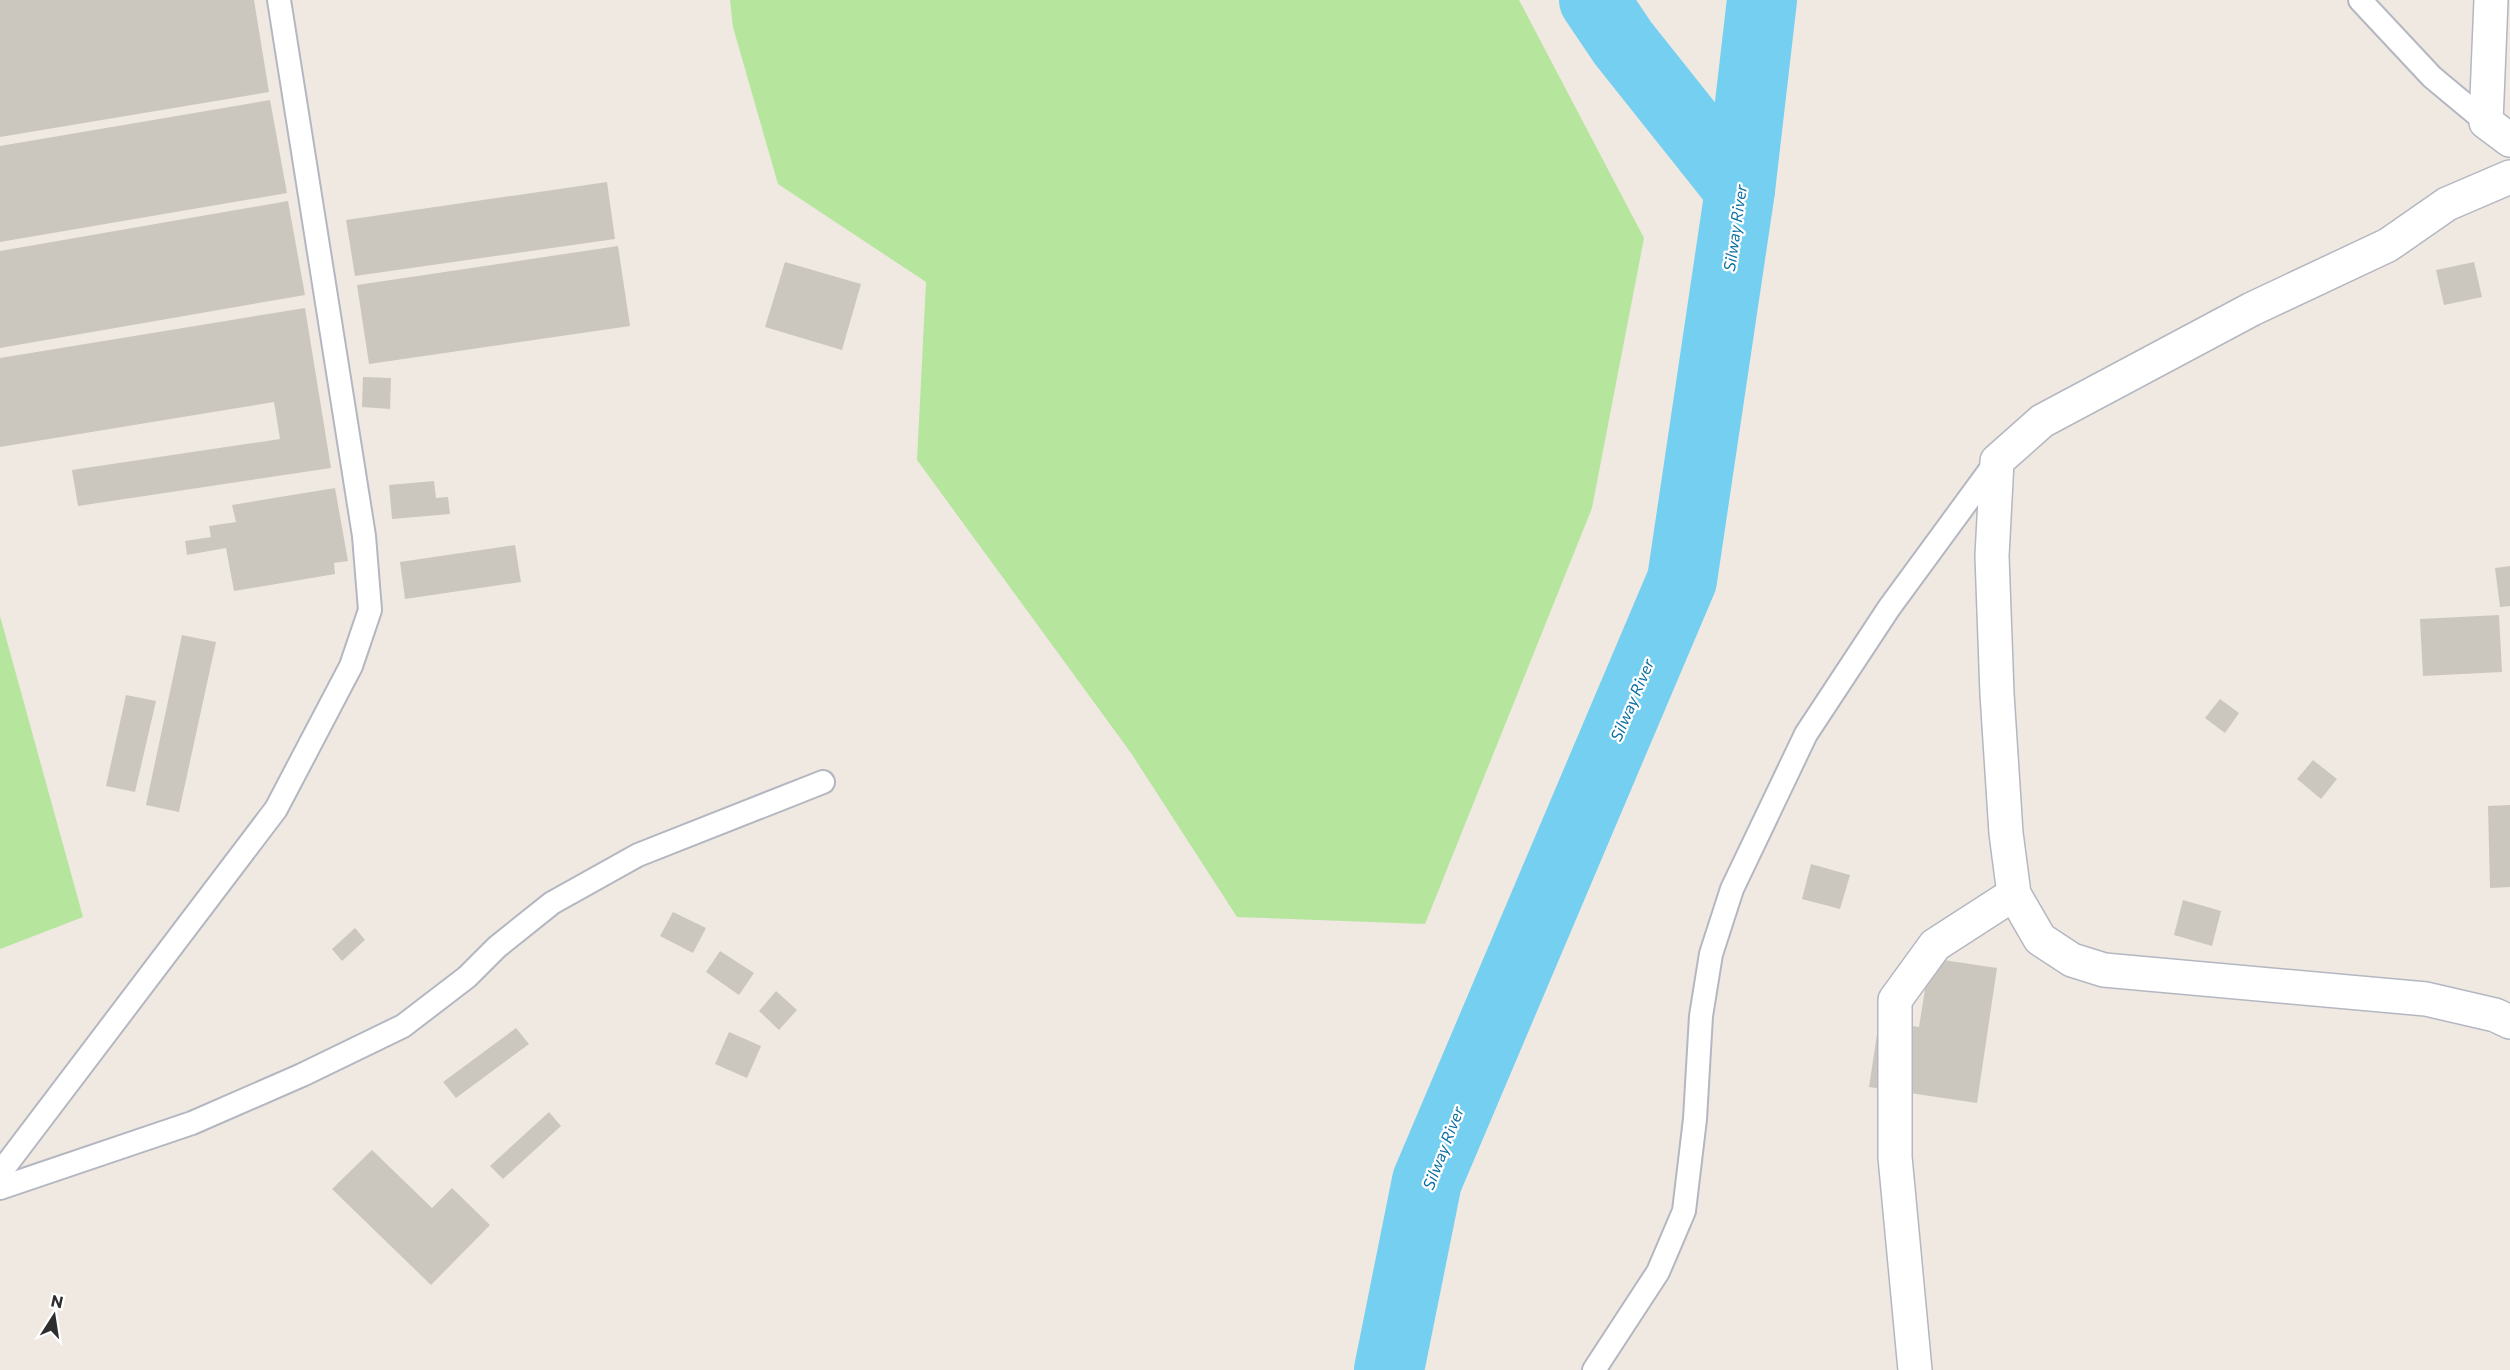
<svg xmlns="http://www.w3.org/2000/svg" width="2510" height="1370" font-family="Commissioner,sans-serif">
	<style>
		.green { fill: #b6e59e }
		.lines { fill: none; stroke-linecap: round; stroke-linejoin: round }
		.river { stroke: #75cff0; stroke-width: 70 }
		.building { fill: #cbc7bf }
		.lane-casing { stroke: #b4b7c1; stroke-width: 26 }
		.street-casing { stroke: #b4b7c1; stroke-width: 36 }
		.lane { stroke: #fff; stroke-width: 22 }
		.street { stroke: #fff; stroke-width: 33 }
		.labels { text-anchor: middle; stroke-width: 4.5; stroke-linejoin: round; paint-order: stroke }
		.water-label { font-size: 16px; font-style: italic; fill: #0d6fa3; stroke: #fff }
	</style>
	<rect width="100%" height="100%" fill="#efe9e1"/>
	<g class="green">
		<polygon points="730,0 1519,0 1644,238 1592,508 1425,924 1237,917 1131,753 917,460 926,282 778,184 733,27"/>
		<polygon points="0,616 83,917 0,949"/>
	</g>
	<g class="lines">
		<g class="river">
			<polyline points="1594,0 1623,43 1740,190"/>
			<polyline points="1389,1370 1427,1181 1682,580 1740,190 1762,0"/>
		</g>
	</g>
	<g class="building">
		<polygon points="0,0 254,0 269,92 0,137"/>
		<polygon points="270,100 287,193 0,242 0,146"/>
		<polygon points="607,182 615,239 355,276 346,220"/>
		<polygon points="288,201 305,295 0,348 0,251"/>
		<polygon points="618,246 630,326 369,364 357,285"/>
		<polygon points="785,262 861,284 842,350 765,327"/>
		<polygon points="2474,262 2482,297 2444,305 2436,270"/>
		<polygon points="305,308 331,468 78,506 72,470 280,439 274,402 0,447 0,358"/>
		<polygon points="363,377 391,378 390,409 362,407"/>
		<polygon points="434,481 436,498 448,497 450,514 392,519 389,485"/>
		<polygon points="335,488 348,561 334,563 335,574 234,591 226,548 187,555 185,541 211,537 209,526 236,522 232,505"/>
		<polygon points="515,545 521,582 405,599 400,562"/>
		<polygon points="2510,566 2510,606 2500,607 2495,568"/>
		<polygon points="2499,615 2502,672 2423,676 2420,619"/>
		<polygon points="182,635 216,642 179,812 146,805"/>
		<polygon points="126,695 156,701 135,792 106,786"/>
		<polygon points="2220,699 2239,713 2225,733 2205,718"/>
		<polygon points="2313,760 2337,779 2321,799 2297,779"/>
		<polygon points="2510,805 2510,887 2490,888 2488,806"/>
		<polygon points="1811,864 1850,875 1840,909 1802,899"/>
		<polygon points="2183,900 2221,911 2212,946 2174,935"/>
		<polygon points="673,912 706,928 693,953 660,936"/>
		<polygon points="355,928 365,940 342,961 332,949"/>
		<polygon points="720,951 754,973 739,995 706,972"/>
		<polygon points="1930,958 1997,968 1977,1103 1869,1087 1879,1021 1919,1027"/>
		<polygon points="776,991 797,1010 779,1030 759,1011"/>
		<polygon points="516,1028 529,1044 456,1098 443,1082"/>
		<polygon points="729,1032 761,1046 747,1078 715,1064"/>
		<polygon points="549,1112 561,1126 503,1179 490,1166"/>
		<polygon points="372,1150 432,1208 452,1188 490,1225 431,1285 332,1189"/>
	</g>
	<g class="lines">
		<defs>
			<g id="lane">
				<polyline points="2360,0 2432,77 2486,122"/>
				<polyline points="0,1173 276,809 351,666 370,610 364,536 279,0"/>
				<polyline points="0,1188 192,1123 302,1075 403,1026 467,977 497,947 552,903 638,855 823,782"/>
				<polyline points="1594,1370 1658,1272 1684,1211 1695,1119 1701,1016 1711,954 1732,889 1806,734 1889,608 1996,462"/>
			</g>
			<g id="street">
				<polyline points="2491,0 2486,122 2510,140"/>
				<polyline points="2510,177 2447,204 2388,245 2252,309 2042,421 1997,461 1992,556 1997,694 2006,833 2014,894 2040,939 2072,960 2104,970 2426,999 2495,1015 2510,1022"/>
				<polyline points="1915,1370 1895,1157 1895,1000 1935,945 2014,894"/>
			</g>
		</defs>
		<use href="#lane" class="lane-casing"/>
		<use href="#street" class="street-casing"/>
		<use href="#lane" class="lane"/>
		<use href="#street" class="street"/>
	</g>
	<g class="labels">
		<g class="water-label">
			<text transform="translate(1735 228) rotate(-82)" y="6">Silway River</text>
			<text transform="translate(1632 700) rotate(-67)" y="6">Silway River</text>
			<text transform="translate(1443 1148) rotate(-69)" y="6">Silway River</text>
		</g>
	</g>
	<g transform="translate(54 1316) rotate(12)" stroke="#ffffff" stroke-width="4.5" paint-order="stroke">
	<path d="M0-4.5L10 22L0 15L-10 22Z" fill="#2e2e2e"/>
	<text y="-9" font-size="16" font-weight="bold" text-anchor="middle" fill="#2e2e2e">N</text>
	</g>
</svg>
